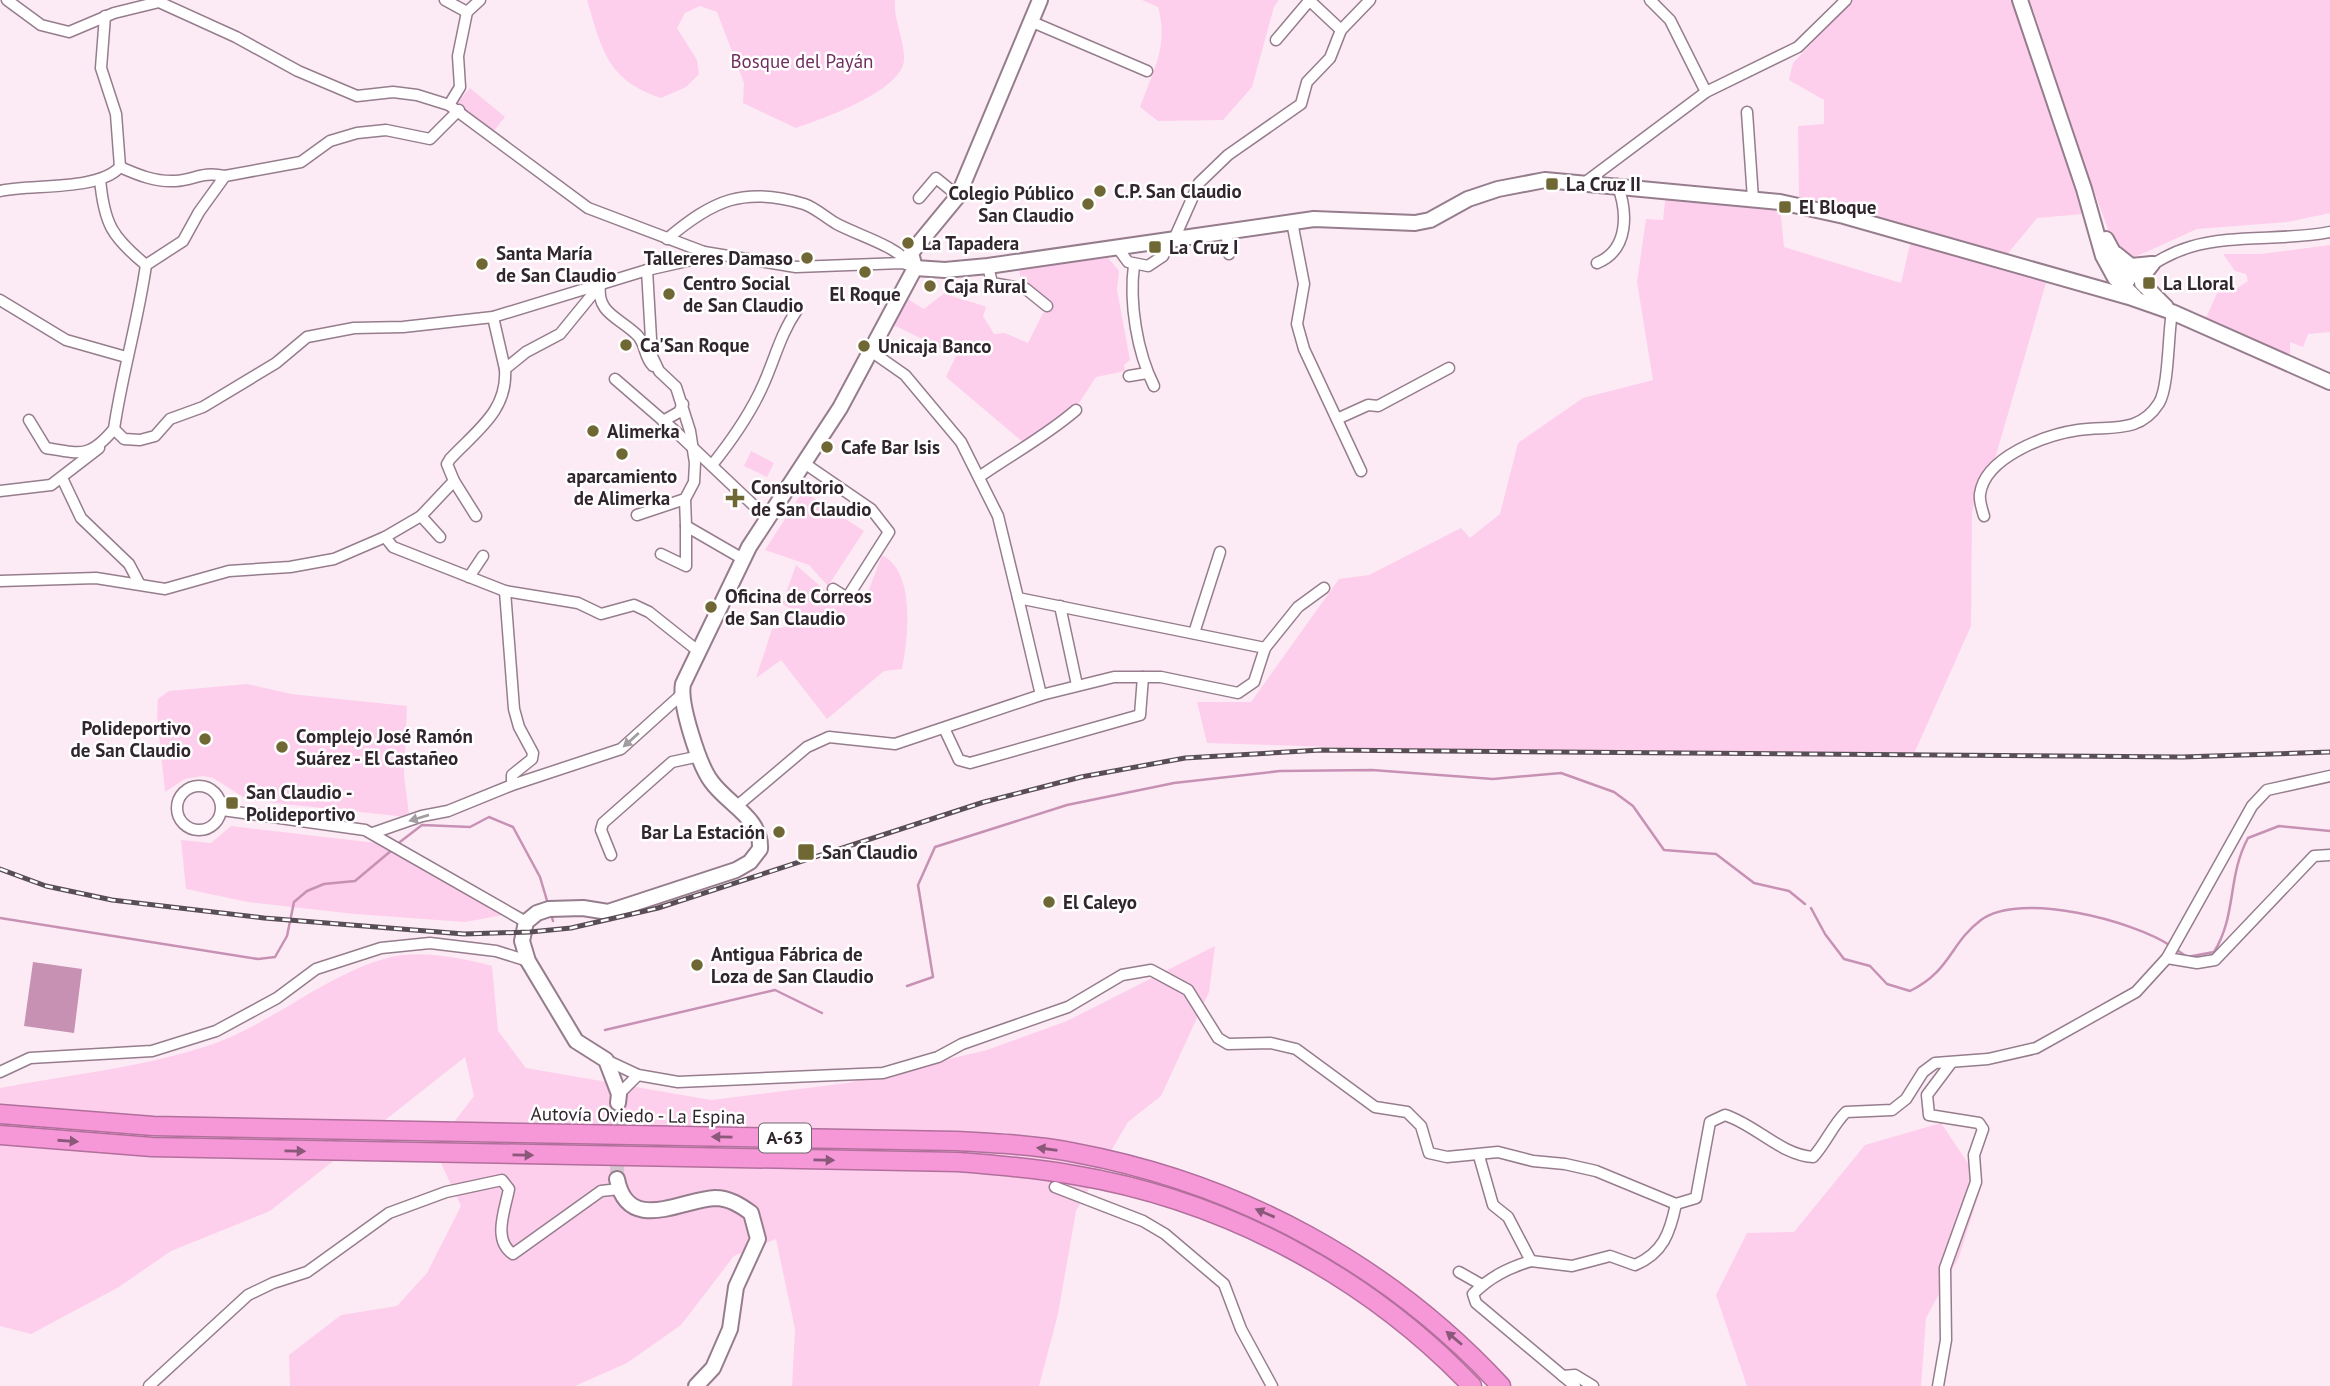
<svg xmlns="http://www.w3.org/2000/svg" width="2330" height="1386" font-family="'PT Sans',sans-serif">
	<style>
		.green { fill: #fdcfec }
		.water { fill: #c791b4 }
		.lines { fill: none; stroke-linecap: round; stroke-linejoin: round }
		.stream { stroke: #c791b4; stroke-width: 2.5 }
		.secondary-tunnel { stroke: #d3c4cd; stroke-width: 14; stroke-dasharray: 14 7; stroke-linecap: butt }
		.street-casing { stroke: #967d8d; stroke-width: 13 }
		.secondary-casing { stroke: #967d8d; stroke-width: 18 }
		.highway-casing { stroke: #b16f9c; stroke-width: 21 }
		.street { stroke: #fff; stroke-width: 10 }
		.secondary { stroke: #fff; stroke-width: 14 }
		.highway { stroke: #f697d7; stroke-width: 18 }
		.rail-casing { stroke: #5a4e56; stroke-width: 5 }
		.rail { stroke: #fff; stroke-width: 2.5; stroke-dasharray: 8; stroke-linecap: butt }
		.oneway { fill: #a29da0 }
		.oneway2 { fill: #8a5979 }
		.poi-dot { fill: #6f6834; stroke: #fff; stroke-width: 2.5 }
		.labels { text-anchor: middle; stroke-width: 5; stroke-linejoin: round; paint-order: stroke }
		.shield { fill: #fff; stroke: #6f676c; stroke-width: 2 }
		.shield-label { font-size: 18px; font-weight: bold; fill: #31262d }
		.park-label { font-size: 19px; fill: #712f5e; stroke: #fff }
		.poi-label { font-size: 19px; font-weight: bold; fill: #31262d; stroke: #fff; text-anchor: start }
		.street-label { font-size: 19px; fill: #31262d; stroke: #fff }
	</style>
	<rect width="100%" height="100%" fill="#fcebf5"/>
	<g class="green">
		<path d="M587,0H895C893,20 905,40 904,60C902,91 822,119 796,128L743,103L744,83L717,12L700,6L685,13L677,28L697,60L699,74L686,87L661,98C607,80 602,50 587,0Z"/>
		<path d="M1142,0H1279L1274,7L1252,87L1223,120L1158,121L1140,107C1153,71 1169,45 1158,7Z"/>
		<polygon points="1853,0 2013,0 2083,214 2037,218 2005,257 1799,197 1798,126 1824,124 1824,100 1789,80 1793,63"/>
		<polygon points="2030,0 2330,0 2330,213 2288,222 2197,229 2135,257 2122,253 2112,240 2070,126"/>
		<polygon points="470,88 505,117 493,132 457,103"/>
		<polygon points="1666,194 1780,206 1784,247 1901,283 1912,236 2048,276 1994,462 1976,495 1972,513 1971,626 1913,756 1556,754 1207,743 1197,702 1251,702 1339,579 1369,575 1461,528 1470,538 1500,514 1518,443 1583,398 1653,380 1637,282 1646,219 1663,220"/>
		<polygon points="2330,245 2330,332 2308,334 2303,347 2290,342 2290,357 2205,320 2217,293 2236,289 2248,281 2246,274 2235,271 2223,254 2261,254"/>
		<path d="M1108,258L1119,271L1117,290L1130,360L1124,365L1125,371L1096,377L1077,406L1024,443L946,377L956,356L896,326L890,328L906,298L924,309L946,292C956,300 973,301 986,307L983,316L994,334L1005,333L1028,343L1043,313L1052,308L1021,285L1019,267Z"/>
		<polygon points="751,451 774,463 767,477 744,466"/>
		<polygon points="803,491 864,531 828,586 809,565 765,550"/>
		<path d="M882,555C916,572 908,638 902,669L884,671L827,719L781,660L756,678L772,629L785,627L792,609L782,604L796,565L828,593L862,608Z"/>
		<polygon points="247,684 291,694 407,706 404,775 409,814 407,817 248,800 213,778 203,776 185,779 165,792 157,715 158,699 169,691"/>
		<polygon points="231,826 376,843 503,915 465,922 355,914 248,902 186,889 181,840 211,843"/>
		<path d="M1215,946L1209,992L1161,1096L1128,1122L1076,1211L1058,1314L1039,1386H792L795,1329L776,1239L734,1256L681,1325L627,1363L575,1386H290L289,1355L341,1315L397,1306L427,1273L461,1206L434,1148L474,1096L465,1057L270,1211L171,1251L119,1287L31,1334L0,1326V1088C68,1075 138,1068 204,1047C271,1026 326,973 391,957C421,950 463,958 492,966L498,1031L526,1068L711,1100L847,1083L987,1050L1067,1021Z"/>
		<polygon points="1941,1123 1982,1184 1959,1257 1926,1318 1921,1386 1747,1386 1716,1295 1747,1233 1794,1232 1865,1145"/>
	</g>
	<polygon class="water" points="33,962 82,969 74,1033 24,1026"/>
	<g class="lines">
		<g class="stream">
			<polyline points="396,845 422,825 470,827 489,817 513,827 540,877 548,904"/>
			<path d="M1811,908L1825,934L1844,959L1870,966L1887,984L1910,991C1951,971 1950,943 1981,920C2021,891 2134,921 2171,946"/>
			<polyline points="551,914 553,921"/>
			<polyline points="0,918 258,959 275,957 287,936 294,902 307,891 324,884 355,881 392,850"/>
			<path d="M2177,950L2187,957L2214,952C2237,915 2227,877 2248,838L2279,826L2330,831"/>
			<polyline points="907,986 933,977 918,885 935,847 1067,805 1174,783 1280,771 1372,770 1493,779 1561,773 1614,792 1633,806 1664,850 1716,854 1754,883 1789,891 1805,904"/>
			<polyline points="605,1030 775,990 822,1013"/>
		</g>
		<polyline class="secondary-tunnel" points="617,1179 618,1103"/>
		<defs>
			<g id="street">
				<polyline points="7,0 41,25 69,32 114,13 159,2 236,37 298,71 357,96 393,92 417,95 449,105 588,208 704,252 796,267 902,263 913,266"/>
				<polyline points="445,0 467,12"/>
				<polyline points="1309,0 1341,30"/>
				<polyline points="1650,0 1670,20 1706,92"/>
				<polyline points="105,16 101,68 116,114 120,167"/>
				<polyline points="1030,21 1147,71"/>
				<polyline points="1276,40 1309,1"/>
				<polyline points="449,105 460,87 458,56 467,12 480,0"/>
				<path d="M459,110L430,139L386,130L357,133L330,141L301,162L225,176L199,212L183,241L146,265C138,321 122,374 114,429L124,439L140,440L155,436L170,419L203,407L276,363L307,337L354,328L403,327L493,317L647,270L696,259L704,252"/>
				<polyline points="1747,112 1753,199"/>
				<path d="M100,179C104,224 112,237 146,265"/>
				<polyline points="1587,181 1706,92 1798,47 1846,0"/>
				<path d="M0,191C33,184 98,191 120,167C138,175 155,182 175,181C196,180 200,171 225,176"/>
				<polyline points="919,198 936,178 958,196"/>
				<polyline points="1292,222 1304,284 1297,324 1304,349 1361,471"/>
				<polyline points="1226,230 1229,254"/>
				<polyline points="1175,237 1199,183 1228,155 1301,104 1307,82 1330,58 1341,30 1370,0"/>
				<path d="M667,239C713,200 744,186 804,204C816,208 826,218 837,224C862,237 892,244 912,265"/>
				<polyline points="1117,247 1128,262 1148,266 1163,256 1171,238"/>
				<path d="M1597,263C1629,250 1628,212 1617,184"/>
				<path d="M1134,265C1129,303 1137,352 1154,386"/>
				<polyline points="988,266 992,283 1026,289 1047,306"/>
				<path d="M2128,280C2149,267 2166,254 2190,247C2232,234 2285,241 2330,232"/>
				<path d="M600,285L560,334L526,352L505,369C508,411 476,431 450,459L447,464L454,481L421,516L385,537L393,547L505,591L578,603L601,614L634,605L649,612L698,651"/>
				<path d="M600,285C596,314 621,318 638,336C646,345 644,357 653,366"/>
				<polyline points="0,300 66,340 126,357"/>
				<polyline points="493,317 505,369"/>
				<polyline points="1129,376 1147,373"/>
				<polyline points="615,379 674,430 767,518"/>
				<polyline points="1337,419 1368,405 1378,406 1449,368"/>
				<path d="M29,420L46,448C81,454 90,458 114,429"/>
				<polyline points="663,421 679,412 683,404"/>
				<polyline points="804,463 871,509 889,532 847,598 833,589"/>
				<path d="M712,465C732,440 751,413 764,383C775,358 781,333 797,310"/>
				<path d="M979,477C1012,454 1046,436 1076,410"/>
				<polyline points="62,478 81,518 129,564 139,583"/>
				<polyline points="454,481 476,516"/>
				<polyline points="0,491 51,485 99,448"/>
				<polyline points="685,499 686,526"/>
				<polyline points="637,515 685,499 694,482 695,463 690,431 676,387 659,371 652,356 647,270"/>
				<polyline points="421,516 440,537"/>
				<path d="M1984,516C1982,509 1979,501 1980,494C1985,457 2045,435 2078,430C2109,425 2139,435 2159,403C2169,387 2168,333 2172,312"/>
				<polyline points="661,554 686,566 686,526 743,559"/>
				<polyline points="469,577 483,556"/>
				<polyline points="0,581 96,578 165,589 229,571 290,567 334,559 385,537"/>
				<polyline points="505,591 514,709 519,727 533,753 532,759 512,775 512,785"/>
				<polyline points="1018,598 1041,695"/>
				<polyline points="1060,606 1077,685"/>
				<polyline points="1194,633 1220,552"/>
				<polyline points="1265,648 1298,607 1324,588"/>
				<polyline points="944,728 959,760 970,763 1140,715 1143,677"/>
				<circle cx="199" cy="808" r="22"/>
				<polyline points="737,806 807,747 829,737 895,744 1041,695 1114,677 1161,677 1238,693 1254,682 1265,648 1018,598 998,516 961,442 905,375 872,352"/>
				<polyline points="222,810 365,830 526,922"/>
				<polyline points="373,833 422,816 448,811 512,785 621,749 682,694"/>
				<polyline points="611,855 601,830 603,823 672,762 700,756"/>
				<polyline points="2167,958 2197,963 2215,960 2314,856 2330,855"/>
				<path d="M606,1060L638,1075L678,1082L883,1073L938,1057L962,1044L1068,1007L1122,975L1151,970L1188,990L1218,1038L1228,1044L1271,1043L1296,1049L1375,1107L1407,1112L1421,1126L1429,1153L1447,1157L1498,1152L1533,1161L1565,1164L1596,1171L1676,1204L1696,1198L1710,1122L1725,1115C1756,1125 1781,1155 1813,1157C1826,1143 1832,1126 1846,1112L1892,1110L1906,1099L1923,1072L1935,1063L1988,1059L2036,1048L2136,992L2167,958L2252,806L2267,790L2330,776"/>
				<polyline points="0,1072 30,1058 152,1051 216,1031 277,998 316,969 381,948 430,943 496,951 528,961"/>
				<polyline points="619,1094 638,1075"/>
				<path d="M1479,1156L1493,1205L1508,1217L1531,1261C1508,1268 1490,1277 1473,1294L1476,1303L1575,1386"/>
				<polyline points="1055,1187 1143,1221 1165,1234 1224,1284 1241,1329 1272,1386"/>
				<path d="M1531,1261L1572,1266L1610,1256L1635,1265C1663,1253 1670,1233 1676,1204"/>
				<polyline points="1459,1272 1482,1285"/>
				<polyline points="1563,1376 1575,1375 1593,1386"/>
				<path d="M149,1386L248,1295L273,1283L307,1272L389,1213L446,1192L502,1180L509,1189C505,1210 492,1240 513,1254L601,1191L619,1189"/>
				<polyline points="1938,1386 1946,1340 1945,1268 1976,1182 1974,1155 1983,1129 1979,1123 1929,1115 1927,1095 1951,1063"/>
			</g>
			<g id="secondary">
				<polyline points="2020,0 2084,189 2103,256 2115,278 2135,297"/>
				<polyline points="2106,239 2128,280"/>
				<polyline points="2116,254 2131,266 2152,264"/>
				<polyline points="2152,264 2142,277 2142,283 2166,307"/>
				<polyline points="915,268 945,270 988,266 1314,219 1415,223 1430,220 1468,199 1498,189 1545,180 1780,202 1844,216 2129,297 2172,312 2330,382"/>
				<polyline points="915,268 911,253 958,196 1040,0"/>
				<path d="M618,1103L619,1094L606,1060L576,1041L528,961L522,941L526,922L537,913L549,909L583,908L608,912L736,870L750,862L760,849C762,818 727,804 711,781C699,765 679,703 683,684L749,547L840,408L915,268"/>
				<path d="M617,1179C628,1235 683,1199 715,1198C729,1198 740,1205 751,1213L758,1239L736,1287L730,1329L713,1368L696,1386"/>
			</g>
			<g id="highway">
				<path d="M0,1114L153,1126L955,1141C995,1143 1036,1145 1076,1153C1240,1184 1388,1264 1501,1386"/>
				<path d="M0,1135L152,1147L958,1162C997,1165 1036,1168 1074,1175C1225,1200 1367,1276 1472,1386"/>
			</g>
		</defs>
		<use href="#street" class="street-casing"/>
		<use href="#secondary" class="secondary-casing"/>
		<use href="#highway" class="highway-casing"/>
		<use href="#street" class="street"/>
		<use href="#secondary" class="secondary"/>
		<use href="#highway" class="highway"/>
		<defs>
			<polyline id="rail" points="0,869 46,886 112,900 264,918 464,934 530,932 571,928 658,908 984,802 1081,777 1185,758 1321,750 2183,757 2330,752"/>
		</defs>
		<use href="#rail" class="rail-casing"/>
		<use href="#rail" class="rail"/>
	</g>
	<defs><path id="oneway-solid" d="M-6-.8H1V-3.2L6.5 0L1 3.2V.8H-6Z" transform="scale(1.75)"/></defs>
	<g class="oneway">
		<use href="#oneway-solid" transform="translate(631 740) rotate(138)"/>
		<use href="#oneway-solid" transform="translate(419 818) rotate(163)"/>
	</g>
	<g class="oneway2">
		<use href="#oneway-solid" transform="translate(722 1137) rotate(-179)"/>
		<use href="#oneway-solid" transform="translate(68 1141) rotate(4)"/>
		<use href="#oneway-solid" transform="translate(1047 1149) rotate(-172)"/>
		<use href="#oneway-solid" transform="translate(295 1151) rotate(1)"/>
		<use href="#oneway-solid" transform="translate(523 1155) rotate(1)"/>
		<use href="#oneway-solid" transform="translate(824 1160) rotate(1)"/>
		<use href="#oneway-solid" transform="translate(1265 1213) rotate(-157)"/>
		<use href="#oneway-solid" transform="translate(1454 1338) rotate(-140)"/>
	</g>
	<g class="poi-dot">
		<rect x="1545" y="177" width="14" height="14" rx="3.5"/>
		<circle cx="1100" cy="191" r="7"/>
		<circle cx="1088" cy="204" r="7"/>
		<rect x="1778" y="200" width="14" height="14" rx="3.5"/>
		<circle cx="908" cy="243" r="7"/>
		<rect x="1148" y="240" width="14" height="14" rx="3.5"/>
		<circle cx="807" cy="258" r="7"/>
		<circle cx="482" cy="264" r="7"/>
		<circle cx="865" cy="272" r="7"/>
		<rect x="2142" y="276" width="14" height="14" rx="3.5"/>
		<circle cx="930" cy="286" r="7"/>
		<circle cx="669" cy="294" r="7"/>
		<circle cx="626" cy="345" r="7"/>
		<circle cx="864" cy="346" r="7"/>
		<circle cx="593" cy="431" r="7"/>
		<circle cx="827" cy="447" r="7"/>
		<circle cx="622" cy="454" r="7"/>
		<path d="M731.5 487.5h7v7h7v7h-7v7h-7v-7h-7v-7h7z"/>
		<circle cx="711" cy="607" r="7"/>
		<circle cx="205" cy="739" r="7"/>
		<circle cx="282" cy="747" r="7"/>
		<rect x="225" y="796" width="14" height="14" rx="3.5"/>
		<circle cx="779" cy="832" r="7"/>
		<rect x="797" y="843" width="18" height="18" rx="3.5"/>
		<circle cx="1049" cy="902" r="7"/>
		<circle cx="697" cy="965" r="7"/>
	</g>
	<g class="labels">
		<rect class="shield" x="759" y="1123.5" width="52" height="29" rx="5"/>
		<g class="shield-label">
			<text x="785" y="1144">A-63</text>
		</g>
		<g class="park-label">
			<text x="802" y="68">Bosque del Payán</text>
		</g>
		<g class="poi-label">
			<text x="1566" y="191">La Cruz II</text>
			<text x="1114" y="198">C.P. San Claudio</text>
			<text x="1074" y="200" text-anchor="end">Colegio Público<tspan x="1074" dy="22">San Claudio</tspan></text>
			<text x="1799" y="214">El Bloque</text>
			<text x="922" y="250">La Tapadera</text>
			<text x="1169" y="254">La Cruz I</text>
			<text x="496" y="260">Santa María<tspan x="496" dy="22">de San Claudio</tspan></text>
			<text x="793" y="265" text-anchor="end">Tallereres Damaso</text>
			<text x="683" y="290">Centro Social<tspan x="683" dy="22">de San Claudio</tspan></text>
			<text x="2163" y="290">La Lloral</text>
			<text x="944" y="293">Caja Rural</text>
			<text x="865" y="301" text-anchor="middle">El Roque</text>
			<text x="640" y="352">Ca'San Roque</text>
			<text x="878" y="353">Unicaja Banco</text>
			<text x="607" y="438">Alimerka</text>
			<text x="841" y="454">Cafe Bar Isis</text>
			<text x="622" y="483" text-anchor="middle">aparcamiento<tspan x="622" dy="22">de Alimerka</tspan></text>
			<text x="751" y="494">Consultorio<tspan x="751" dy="22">de San Claudio</tspan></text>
			<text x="725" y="603">Oficina de Correos<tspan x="725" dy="22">de San Claudio</tspan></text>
			<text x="191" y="735" text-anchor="end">Polideportivo<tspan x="191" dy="22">de San Claudio</tspan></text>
			<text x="296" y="743">Complejo José Ramón<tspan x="296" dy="22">Suárez - El Castañeo</tspan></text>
			<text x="246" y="799">San Claudio -<tspan x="246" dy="22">Polideportivo</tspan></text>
			<text x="765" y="839" text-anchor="end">Bar La Estación</text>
			<text x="822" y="859">San Claudio</text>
			<text x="1063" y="909">El Caleyo</text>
			<text x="711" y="961">Antigua Fábrica de<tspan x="711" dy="22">Loza de San Claudio</tspan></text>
		</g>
		<g class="street-label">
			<text transform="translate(638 1115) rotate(1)" y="7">Autovía Oviedo - La Espina</text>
		</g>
	</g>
</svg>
